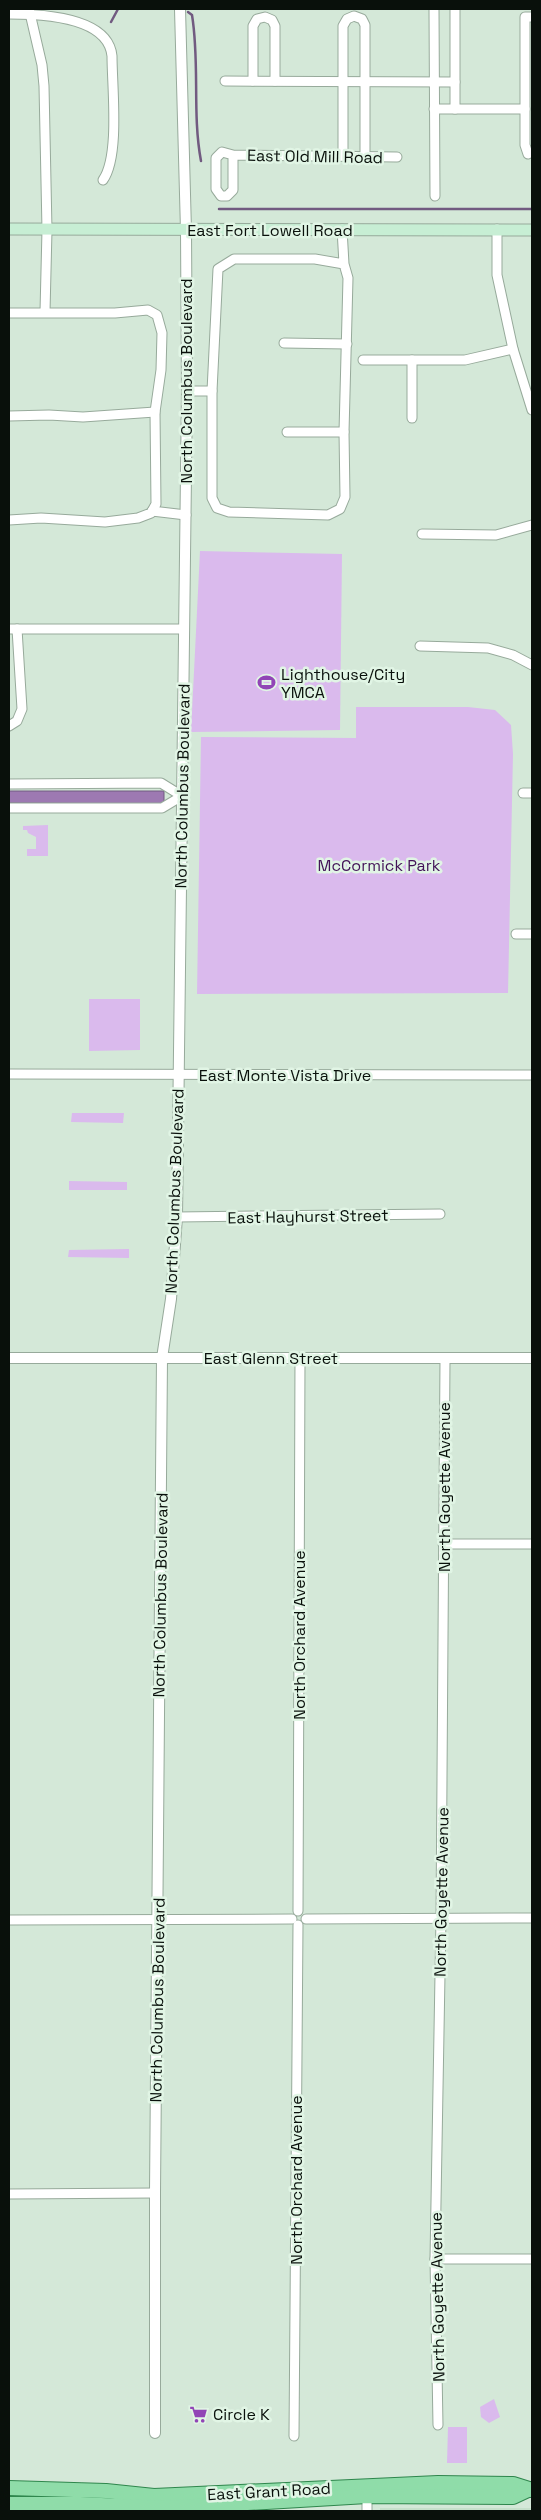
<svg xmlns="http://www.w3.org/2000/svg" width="541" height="2520" font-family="'Space Grotesk',sans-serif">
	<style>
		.built { fill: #c5dfca }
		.green { fill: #dabaed }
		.water { fill: #9d79b2; stroke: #715a80 }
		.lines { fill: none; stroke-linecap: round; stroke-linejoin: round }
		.stream { stroke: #715a80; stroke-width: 2.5 }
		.minor-casing { stroke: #97aa9b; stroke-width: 11 }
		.tertiary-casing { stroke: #97aa9b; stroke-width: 12 }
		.secondary-casing { stroke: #97aa9b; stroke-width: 13 }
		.primary-casing { stroke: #2f864d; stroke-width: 16 }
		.minor { stroke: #fff; stroke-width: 9 }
		.tertiary { stroke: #fff; stroke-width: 10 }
		.secondary { stroke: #c7eed4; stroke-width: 11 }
		.primary { stroke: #8fdca9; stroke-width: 14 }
		.labels { text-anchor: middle; stroke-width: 5; stroke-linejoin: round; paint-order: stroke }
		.street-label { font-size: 16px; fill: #09100b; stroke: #e1f5e5 }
		.poi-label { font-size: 16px; fill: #09100b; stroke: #e1f5e5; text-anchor: start }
		.park-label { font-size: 16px; fill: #431359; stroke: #e1f5e5 }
	</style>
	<rect width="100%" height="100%" fill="#d4e8d8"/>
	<rect class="built" x="380" y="2508" width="152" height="3"/>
	<g class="green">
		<polygon points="200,551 342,554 340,730 191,732"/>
		<polygon points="356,707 468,707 495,710 511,725 513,754 508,993 197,994 201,737 356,738"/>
		<polygon points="48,825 48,856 27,856 27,849 36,849 36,837 28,833 27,830 23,830 23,826"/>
		<polygon points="89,999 140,999 140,1050 89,1051"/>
		<polygon points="72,1113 124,1113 123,1123 71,1122"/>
		<polygon points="69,1181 127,1182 127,1190 69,1190"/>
		<polygon points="129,1249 129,1258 68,1257 69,1250"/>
		<polygon points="494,2399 500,2417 489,2423 481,2417 480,2407"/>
		<polygon points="448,2427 467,2427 467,2463 447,2463"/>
	</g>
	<polygon class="water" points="9,791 164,791 164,804 9,803"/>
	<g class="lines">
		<g class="stream">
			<path d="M188,12L192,15C200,63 192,113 201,161"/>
			<polyline points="111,22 118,9"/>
			<polyline points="219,209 532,209"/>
		</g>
		<defs>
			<g id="minor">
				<polyline points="29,9 42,65 44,86 47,230 45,312"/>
				<polyline points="434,9 435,196"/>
				<path d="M9,14C39,14 108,16 112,56C112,87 120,156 103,180"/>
				<polyline points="225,81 455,82"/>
				<polyline points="253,81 253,26 257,19 265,17 272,20 275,26 275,81"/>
				<polyline points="434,109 525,109"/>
				<polyline points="455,109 455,9"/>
				<polyline points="528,154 525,145 525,17 532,17"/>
				<polyline points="233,155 233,190 227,196 221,196 216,189 216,158 222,152 233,155 397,157"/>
				<polyline points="343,155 343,26 347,19 354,16 362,19 365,25 365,156"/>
				<polyline points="342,229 344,264 348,278 344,432 345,497 340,509 328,515 229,512 217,508 212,498 212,391 218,269 234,259 315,259 344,264"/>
				<polyline points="497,229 497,275 513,349 532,410"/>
				<polyline points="9,313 115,313 148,310 157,315 162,333 161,370 155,412 156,504 151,513 138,518 105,522 41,518 9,520"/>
				<polyline points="284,343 347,344"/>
				<polyline points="363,360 465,360 513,349"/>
				<polyline points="412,360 412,418"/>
				<polyline points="187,391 212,391"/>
				<polyline points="9,416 49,415 83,417 155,412"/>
				<polyline points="287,432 344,432"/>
				<polyline points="152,511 186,515"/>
				<polyline points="422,534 496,535 532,525"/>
				<polyline points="9,629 184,629"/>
				<polyline points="420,646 488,648 513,655 532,665"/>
				<polyline points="9,726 17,721 22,709 17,629"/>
				<polyline points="9,784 161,783 182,796 162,808 9,808"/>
				<polyline points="523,793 532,793"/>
				<polyline points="516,934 532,934"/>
				<polyline points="9,1074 532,1075"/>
				<polyline points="177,1217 440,1214"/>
				<polyline points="443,1544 532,1544"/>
				<polyline points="298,1911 300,1358"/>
				<polyline points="306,1919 532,1918"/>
				<polyline points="9,1920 292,1919"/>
				<polyline points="9,2194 155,2193"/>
				<polyline points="435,2259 532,2259"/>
				<polyline points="438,2425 435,2259 441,1918 445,1359"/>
				<polyline points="294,2436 298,1925"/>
				<polyline points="367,2511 367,2496"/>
			</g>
			<g id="tertiary">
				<polyline points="9,1358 532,1358"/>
				<polyline points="155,2433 155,2193 162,1358 171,1299 177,1217 187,391 186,231 180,9"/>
			</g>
			<polyline id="secondary" points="9,229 532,230"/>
			<g id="primary">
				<polyline points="9,2488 106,2491 154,2496 438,2483 513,2484 532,2490"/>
				<polyline points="9,2504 80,2504 164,2508 367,2496 513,2497 528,2490"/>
			</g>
		</defs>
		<use href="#minor" class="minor-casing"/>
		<use href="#tertiary" class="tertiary-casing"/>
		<use href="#secondary" class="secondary-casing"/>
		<use href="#primary" class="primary-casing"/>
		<use href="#minor" class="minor"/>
		<use href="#tertiary" class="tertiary"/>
		<use href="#secondary" class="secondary"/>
		<use href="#primary" class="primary"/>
	</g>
	<defs>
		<symbol id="stadium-bare" viewBox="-9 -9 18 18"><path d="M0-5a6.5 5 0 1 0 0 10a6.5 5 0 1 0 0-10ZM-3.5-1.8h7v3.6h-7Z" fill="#9145b6" stroke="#e1f5e5" stroke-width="2.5" paint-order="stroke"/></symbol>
		<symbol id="supermarket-bare" viewBox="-9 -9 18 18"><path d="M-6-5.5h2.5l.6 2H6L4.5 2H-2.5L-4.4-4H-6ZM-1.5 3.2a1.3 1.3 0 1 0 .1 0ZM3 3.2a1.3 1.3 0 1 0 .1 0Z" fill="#9145b6" stroke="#e1f5e5" stroke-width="2.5" paint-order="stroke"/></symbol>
	</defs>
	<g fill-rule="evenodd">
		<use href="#stadium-bare" x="254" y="670" width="25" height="25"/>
		<use href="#supermarket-bare" x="186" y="2402" width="25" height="25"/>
	</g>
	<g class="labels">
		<g class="street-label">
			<text transform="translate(315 156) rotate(1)" y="6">East Old Mill Road</text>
			<text x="270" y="236">East Fort Lowell Road</text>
			<text transform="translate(186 381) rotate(-90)" y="6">North Columbus Boulevard</text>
			<text transform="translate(182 786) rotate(-89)" y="6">North Columbus Boulevard</text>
			<text x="285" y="1081">East Monte Vista Drive</text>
			<text transform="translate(174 1191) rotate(-88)" y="6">North Columbus Boulevard</text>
			<text transform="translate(308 1216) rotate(-1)" y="6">East Hayhurst Street</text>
			<text x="271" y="1364">East Glenn Street</text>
			<text transform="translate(444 1487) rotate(-90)" y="6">North Goyette Avenue</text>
			<text transform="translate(160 1595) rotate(-89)" y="6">North Columbus Boulevard</text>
			<text transform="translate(299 1635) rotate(-90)" y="6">North Orchard Avenue</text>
			<text transform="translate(441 1892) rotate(-89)" y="6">North Goyette Avenue</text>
			<text transform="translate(157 2000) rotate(-89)" y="6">North Columbus Boulevard</text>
			<text transform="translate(296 2180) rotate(-90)" y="6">North Orchard Avenue</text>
			<text transform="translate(437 2297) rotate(-91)" y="6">North Goyette Avenue</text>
			<text transform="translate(269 2491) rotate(-3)" y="6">East Grant Road</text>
		</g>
		<g class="poi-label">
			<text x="281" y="680">Lighthouse/City<tspan x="281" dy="18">YMCA</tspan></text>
			<text x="213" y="2420">Circle K</text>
		</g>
		<g class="park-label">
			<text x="379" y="871">McCormick Park</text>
		</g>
	</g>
	<rect width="541" height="2520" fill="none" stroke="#09100b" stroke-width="20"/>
</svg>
